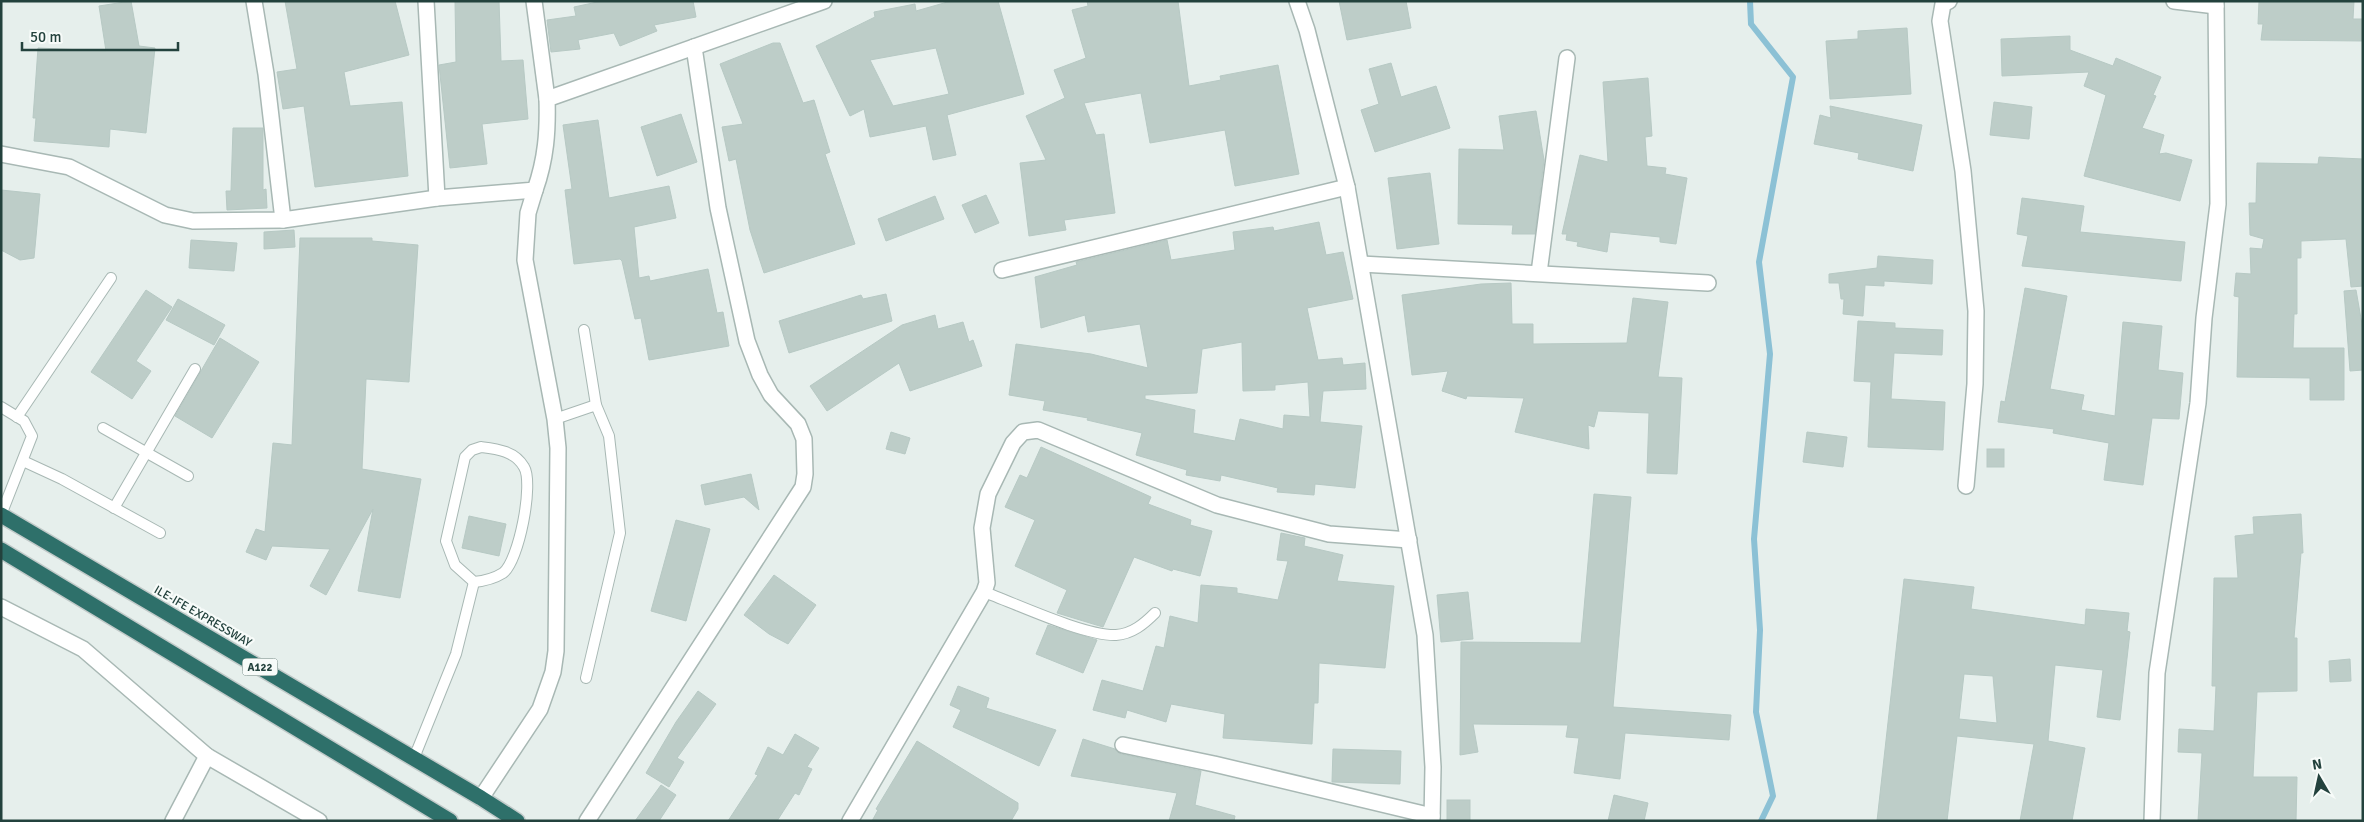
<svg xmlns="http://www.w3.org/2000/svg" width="2364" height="822" font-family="Signika,sans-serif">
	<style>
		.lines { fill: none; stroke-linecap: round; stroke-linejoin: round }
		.stream { stroke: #8cc1d5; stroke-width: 6 }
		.building { fill: #bdcdc8; stroke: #b7c9c4; fill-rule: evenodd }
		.lane-casing { stroke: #a8b8b4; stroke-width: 12 }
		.street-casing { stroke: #a8b8b4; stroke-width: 18 }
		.highway-casing { stroke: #c1cac9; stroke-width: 18 }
		.lane { stroke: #fff; stroke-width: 10 }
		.street { stroke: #fff; stroke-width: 15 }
		.highway { stroke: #2e706a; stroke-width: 15 }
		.labels { text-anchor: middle; stroke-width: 4.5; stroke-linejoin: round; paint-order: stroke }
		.shield { fill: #f7fbf9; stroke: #637a75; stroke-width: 1 }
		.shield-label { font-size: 11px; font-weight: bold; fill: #23423d }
		.street-label { font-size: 12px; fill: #23423d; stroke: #f7fbf9 }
	</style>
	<rect width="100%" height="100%" fill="#e6efec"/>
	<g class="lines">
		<polyline class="stream" points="1750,1 1751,24 1793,77 1759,262 1770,354 1754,539 1760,630 1756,712 1773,796 1761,821"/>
	</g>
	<g class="building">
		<polygon points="131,1 139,46 155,48 146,133 110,129 109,147 34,141 36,118 33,118 38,48 106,51 99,6"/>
		<polygon points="285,1 395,1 409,55 344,72 350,106 402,102 408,176 315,187 304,106 283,109 277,72 297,69"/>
		<polygon points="455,1 499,1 501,61 523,60 528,119 482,124 487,164 450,168 439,65 456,62"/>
		<polygon points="602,1 693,1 696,17 654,25 657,31 620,46 614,33 578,40 580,49 551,52 547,20 576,16 574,7"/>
		<path d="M951,1H998L1024,94L947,115L956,155L933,160L926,126L870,137L864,109L850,116L816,46L875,17L874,12L915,4L916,11ZM936,48L949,94L893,106L870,60Z"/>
		<polygon points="1087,1 1178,1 1189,86 1221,80 1220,76 1278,65 1299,174 1235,186 1225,130 1150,143 1141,93 1084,103 1096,135 1104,134 1115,213 1064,220 1066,230 1029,236 1020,163 1046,160 1026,116 1065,98 1054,70 1086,58 1072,10 1088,6"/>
		<polygon points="1339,1 1406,1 1411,28 1347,40"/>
		<polygon points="2259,1 2354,1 2353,19 2363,19 2363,41 2261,40 2263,24 2258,24"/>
		<polygon points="1907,28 1911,94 1830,99 1826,41 1858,39 1858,31"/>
		<polygon points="2070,36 2070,50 2113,66 2116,58 2161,77 2153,95 2156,96 2142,128 2164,135 2159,154 2166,153 2192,160 2180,201 2084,176 2106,95 2084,86 2089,72 2002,76 2001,39"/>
		<polygon points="773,43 780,43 803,103 814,100 830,152 825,154 855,244 764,273 750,230 736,159 729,161 722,127 743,124 720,64"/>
		<polygon points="1391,63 1401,97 1436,86 1450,128 1375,152 1361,110 1379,104 1369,69"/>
		<polygon points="1648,78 1652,136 1645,137 1647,166 1666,168 1665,174 1687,178 1676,244 1660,242 1660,237 1610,232 1607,252 1577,246 1578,242 1566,240 1567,234 1562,234 1580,155 1608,162 1603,82"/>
		<polygon points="1994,102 2032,107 2029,139 1990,135"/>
		<polygon points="1830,106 1922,125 1913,171 1858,159 1859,153 1814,144 1820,115 1831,118"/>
		<polygon points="1536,111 1544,160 1535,234 1512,234 1513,225 1458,224 1459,149 1504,150 1499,116"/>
		<polygon points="681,114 697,162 657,176 641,127"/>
		<polygon points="598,120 609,198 669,186 676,218 634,227 639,278 649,276 650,281 708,269 717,313 723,312 729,346 649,360 641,318 635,319 622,261 620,259 574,264 565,190 572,189 563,125"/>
		<polygon points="233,128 263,128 263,190 266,189 267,208 227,210 226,191 231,191"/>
		<polygon points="2319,157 2363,159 2363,286 2351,287 2346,239 2301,241 2301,258 2297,258 2297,314 2294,314 2293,348 2344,348 2344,400 2310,400 2310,378 2237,377 2239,297 2234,296 2236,273 2251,274 2250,248 2262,249 2264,239 2250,235 2249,203 2256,203 2257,163 2318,164"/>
		<polygon points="1430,173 1439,244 1397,249 1388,178"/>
		<polygon points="1,190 40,194 34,258 20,260 1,250"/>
		<polygon points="986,195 999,223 975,233 962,205"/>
		<polygon points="935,196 944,219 886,241 878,219"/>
		<polygon points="2022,198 2084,206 2080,232 2185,242 2181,281 2022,266 2028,236 2017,234"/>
		<path d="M1319,222L1326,255L1343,252L1353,299L1307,308L1318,360L1342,358L1343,365L1365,363L1366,389L1323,391L1320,422L1362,426L1355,488L1315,484L1314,495L1277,492L1278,488L1221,475L1220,481L1186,475L1187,470L1136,455L1142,433L1087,420L1088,418L1043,410L1045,401L1009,395L1016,344L1091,354L1148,368L1140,324L1088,332L1085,315L1041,328L1035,277L1077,265L1076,262L1167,240L1171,260L1235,250L1233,232L1273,227L1274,231ZM1242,342L1243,391L1275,390V385L1308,382L1310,417L1284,415L1283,429L1240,419L1235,441L1193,433L1195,410L1145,399V395L1197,393L1202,349Z"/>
		<polygon points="294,230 295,247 264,249 264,232"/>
		<polygon points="300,238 372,238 372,241 418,245 409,382 366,379 362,469 421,479 400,598 358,591 373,509 326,595 310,586 330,549 272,546 266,560 246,552 256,529 265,532 273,443 292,445"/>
		<polygon points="191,240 237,243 234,271 189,268"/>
		<polygon points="1878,256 1933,260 1932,284 1884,281 1884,286 1865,285 1863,316 1843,314 1844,299 1841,299 1839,283 1829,283 1829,274 1877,268"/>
		<polygon points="1511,283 1512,324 1533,324 1533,344 1627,343 1633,298 1668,302 1658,377 1682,378 1677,474 1647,473 1649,413 1598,411 1594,427 1588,425 1589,449 1515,432 1524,398 1467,396 1466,399 1442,391 1448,371 1412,375 1402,295 1481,284"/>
		<polygon points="2025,288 2067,296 2050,389 2084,395 2081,410 2115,416 2123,322 2162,326 2158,370 2183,373 2179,419 2152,418 2143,485 2104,480 2109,443 2053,433 2054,429 1998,422 2001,401 2005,402"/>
		<polygon points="146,290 172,307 136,361 151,371 132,399 91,372"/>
		<polygon points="2356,290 2363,330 2363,370 2350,371 2344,291"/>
		<polygon points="886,294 892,321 789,353 779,321 861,295 863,299"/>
		<polygon points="178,299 225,325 214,345 166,320"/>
		<polygon points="935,315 938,329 963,322 969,342 973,340 982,366 910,391 899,363 827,411 810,386 902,325"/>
		<polygon points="1858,321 1895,323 1895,328 1943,330 1942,355 1894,353 1891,399 1945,402 1943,450 1868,447 1871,382 1854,381"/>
		<polygon points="220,338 259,362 212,438 175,416"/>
		<polygon points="891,432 910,438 905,454 886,449"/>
		<polygon points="1807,432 1847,437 1843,467 1803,462"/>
		<polygon points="1041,447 1151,497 1148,504 1191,520 1190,525 1212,531 1200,576 1173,569 1172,571 1134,557 1103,627 1057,613 1067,590 1015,566 1035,520 1005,507 1020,475 1027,478"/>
		<rect x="1987" y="449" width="17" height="18"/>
		<polygon points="751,474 759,510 744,497 705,505 701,485"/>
		<polygon points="1594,494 1631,497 1613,707 1731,715 1729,740 1625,733 1620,779 1574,773 1579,738 1566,737 1568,725 1473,724 1478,752 1460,755 1461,642 1581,643"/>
		<polygon points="2301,514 2303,553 2301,553 2294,638 2297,638 2297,691 2257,692 2253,777 2297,777 2296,821 2198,821 2202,753 2178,752 2179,729 2214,731 2216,686 2212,686 2214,578 2238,578 2235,536 2254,534 2253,517"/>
		<polygon points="469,516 506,524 499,556 462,548"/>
		<polygon points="676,520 710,529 686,621 651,611"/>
		<polygon points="1281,533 1305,538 1304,546 1343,555 1337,581 1394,586 1385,668 1319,663 1318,703 1314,703 1312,744 1223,738 1225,714 1171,704 1166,722 1127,710 1125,718 1093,710 1102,680 1143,691 1156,646 1164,648 1170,616 1198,623 1201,585 1237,588 1237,593 1278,600 1288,561 1277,560"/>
		<polygon points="774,575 816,605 788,644 769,634 744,615"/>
		<path d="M1904,579L1974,587L1971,609L2085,625L2086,609L2129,613L2127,631L2130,632L2120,720L2097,717L2103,670L2055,665L2048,741L2085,748L2072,821H2020L2034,744L1957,736L1947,821H1877ZM1964,674L1993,676L1997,723L1959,719Z"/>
		<polygon points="1468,592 1473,639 1441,642 1437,595"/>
		<polygon points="1048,625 1097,640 1083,673 1036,654"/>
		<polygon points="2350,659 2351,681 2330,682 2329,661"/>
		<polygon points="958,686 989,698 986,708 1056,730 1039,766 953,727 961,710 950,705"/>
		<polygon points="698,691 716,704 677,758 684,762 669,787 646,773 676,722"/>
		<polygon points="795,734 819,748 807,767 812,769 799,795 795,793 777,821 728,821 758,775 755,774 768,747 783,755"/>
		<polygon points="1083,739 1115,749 1121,754 1201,771 1195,805 1235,816 1234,821 1169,821 1177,793 1071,776"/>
		<polygon points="917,741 1018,803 1018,809 1011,821 872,821 878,810 876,809"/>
		<polygon points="1333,749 1401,751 1400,784 1332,782"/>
		<polygon points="661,785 676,795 659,821 635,821"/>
		<polygon points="1614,795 1648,803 1644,821 1608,821"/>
		<rect x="1447" y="800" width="23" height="21"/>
	</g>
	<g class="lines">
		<defs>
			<g id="lane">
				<polyline points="584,330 596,405"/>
				<polyline points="1,407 24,421 32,436 1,515"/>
				<polyline points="17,417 111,278"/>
				<polyline points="555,419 596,405 609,436 620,533 586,678"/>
				<polyline points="103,428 188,476"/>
				<path d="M481,447C497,449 515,451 524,467C534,483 519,561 503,573C495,578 484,581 474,582L455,565L446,541L465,457L472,450Z"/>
				<polyline points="23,461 62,479 160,533"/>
				<polyline points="114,508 195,369"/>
				<path d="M984,592C1017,604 1084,636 1116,635C1132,634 1144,624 1155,613"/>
				<polyline points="414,758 456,654 474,582"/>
			</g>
			<g id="street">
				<polyline points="254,1 266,74 283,220"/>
				<polyline points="426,1 437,198"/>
				<polyline points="534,1 547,99"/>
				<polyline points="1297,1 1307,30 1347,187 1425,635 1433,767 1432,821"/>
				<polyline points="1949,1 1943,4 1940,21 1963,171 1976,311 1975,384 1966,486"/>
				<polyline points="2174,1 2216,6"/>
				<path d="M1,154L69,167L165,215L193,221L283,220L437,198L535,190C546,159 548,131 547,99L824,1"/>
				<polyline points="1361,264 1708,283"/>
				<polyline points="1002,270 1347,187"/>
				<polyline points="1539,273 1567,58"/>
				<polyline points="1,607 83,649 207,756 319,821"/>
				<polyline points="1123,745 1214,764 1432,816"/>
				<polyline points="481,798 540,709 553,672 556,651 558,448 555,419 525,260 528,213 535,190"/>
				<polyline points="173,821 207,756"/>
				<polyline points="587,821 803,487 805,474 804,439 798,424 771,395 760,375 747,341 718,208 694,47"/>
				<polyline points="850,821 984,592 987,583 982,528 988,494 1013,443 1023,432 1038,430 1217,505 1329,534 1409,540"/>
				<polyline points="2152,821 2157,673 2198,403 2204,318 2218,204 2216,1"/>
			</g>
			<g id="highway">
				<polyline points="1,515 481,798 517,821"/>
				<polyline points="1,550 450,821"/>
			</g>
		</defs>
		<use href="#lane" class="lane-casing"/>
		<use href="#street" class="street-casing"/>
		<use href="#highway" class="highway-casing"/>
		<use href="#lane" class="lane"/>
		<use href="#street" class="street"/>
		<use href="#highway" class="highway"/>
	</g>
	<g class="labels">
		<rect class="shield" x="242.5" y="658.5" width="35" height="17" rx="4"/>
		<g class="shield-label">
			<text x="260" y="671">A122</text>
		</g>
		<g class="street-label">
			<text transform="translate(203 616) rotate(30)" y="4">ILE-IFE EXPRESSWAY</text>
		</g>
	</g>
	<rect width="2364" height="822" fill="none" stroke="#23423d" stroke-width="5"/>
	<g transform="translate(2319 777) rotate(351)" stroke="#f7fbf9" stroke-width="4" paint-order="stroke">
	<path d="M0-4L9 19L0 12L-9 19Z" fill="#23423d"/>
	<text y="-8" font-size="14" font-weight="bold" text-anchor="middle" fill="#23423d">N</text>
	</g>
	<path d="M22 42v8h156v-8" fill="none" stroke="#23423d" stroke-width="2.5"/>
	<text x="30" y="42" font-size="15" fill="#23423d" stroke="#f7fbf9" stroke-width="4" paint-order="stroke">50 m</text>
</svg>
